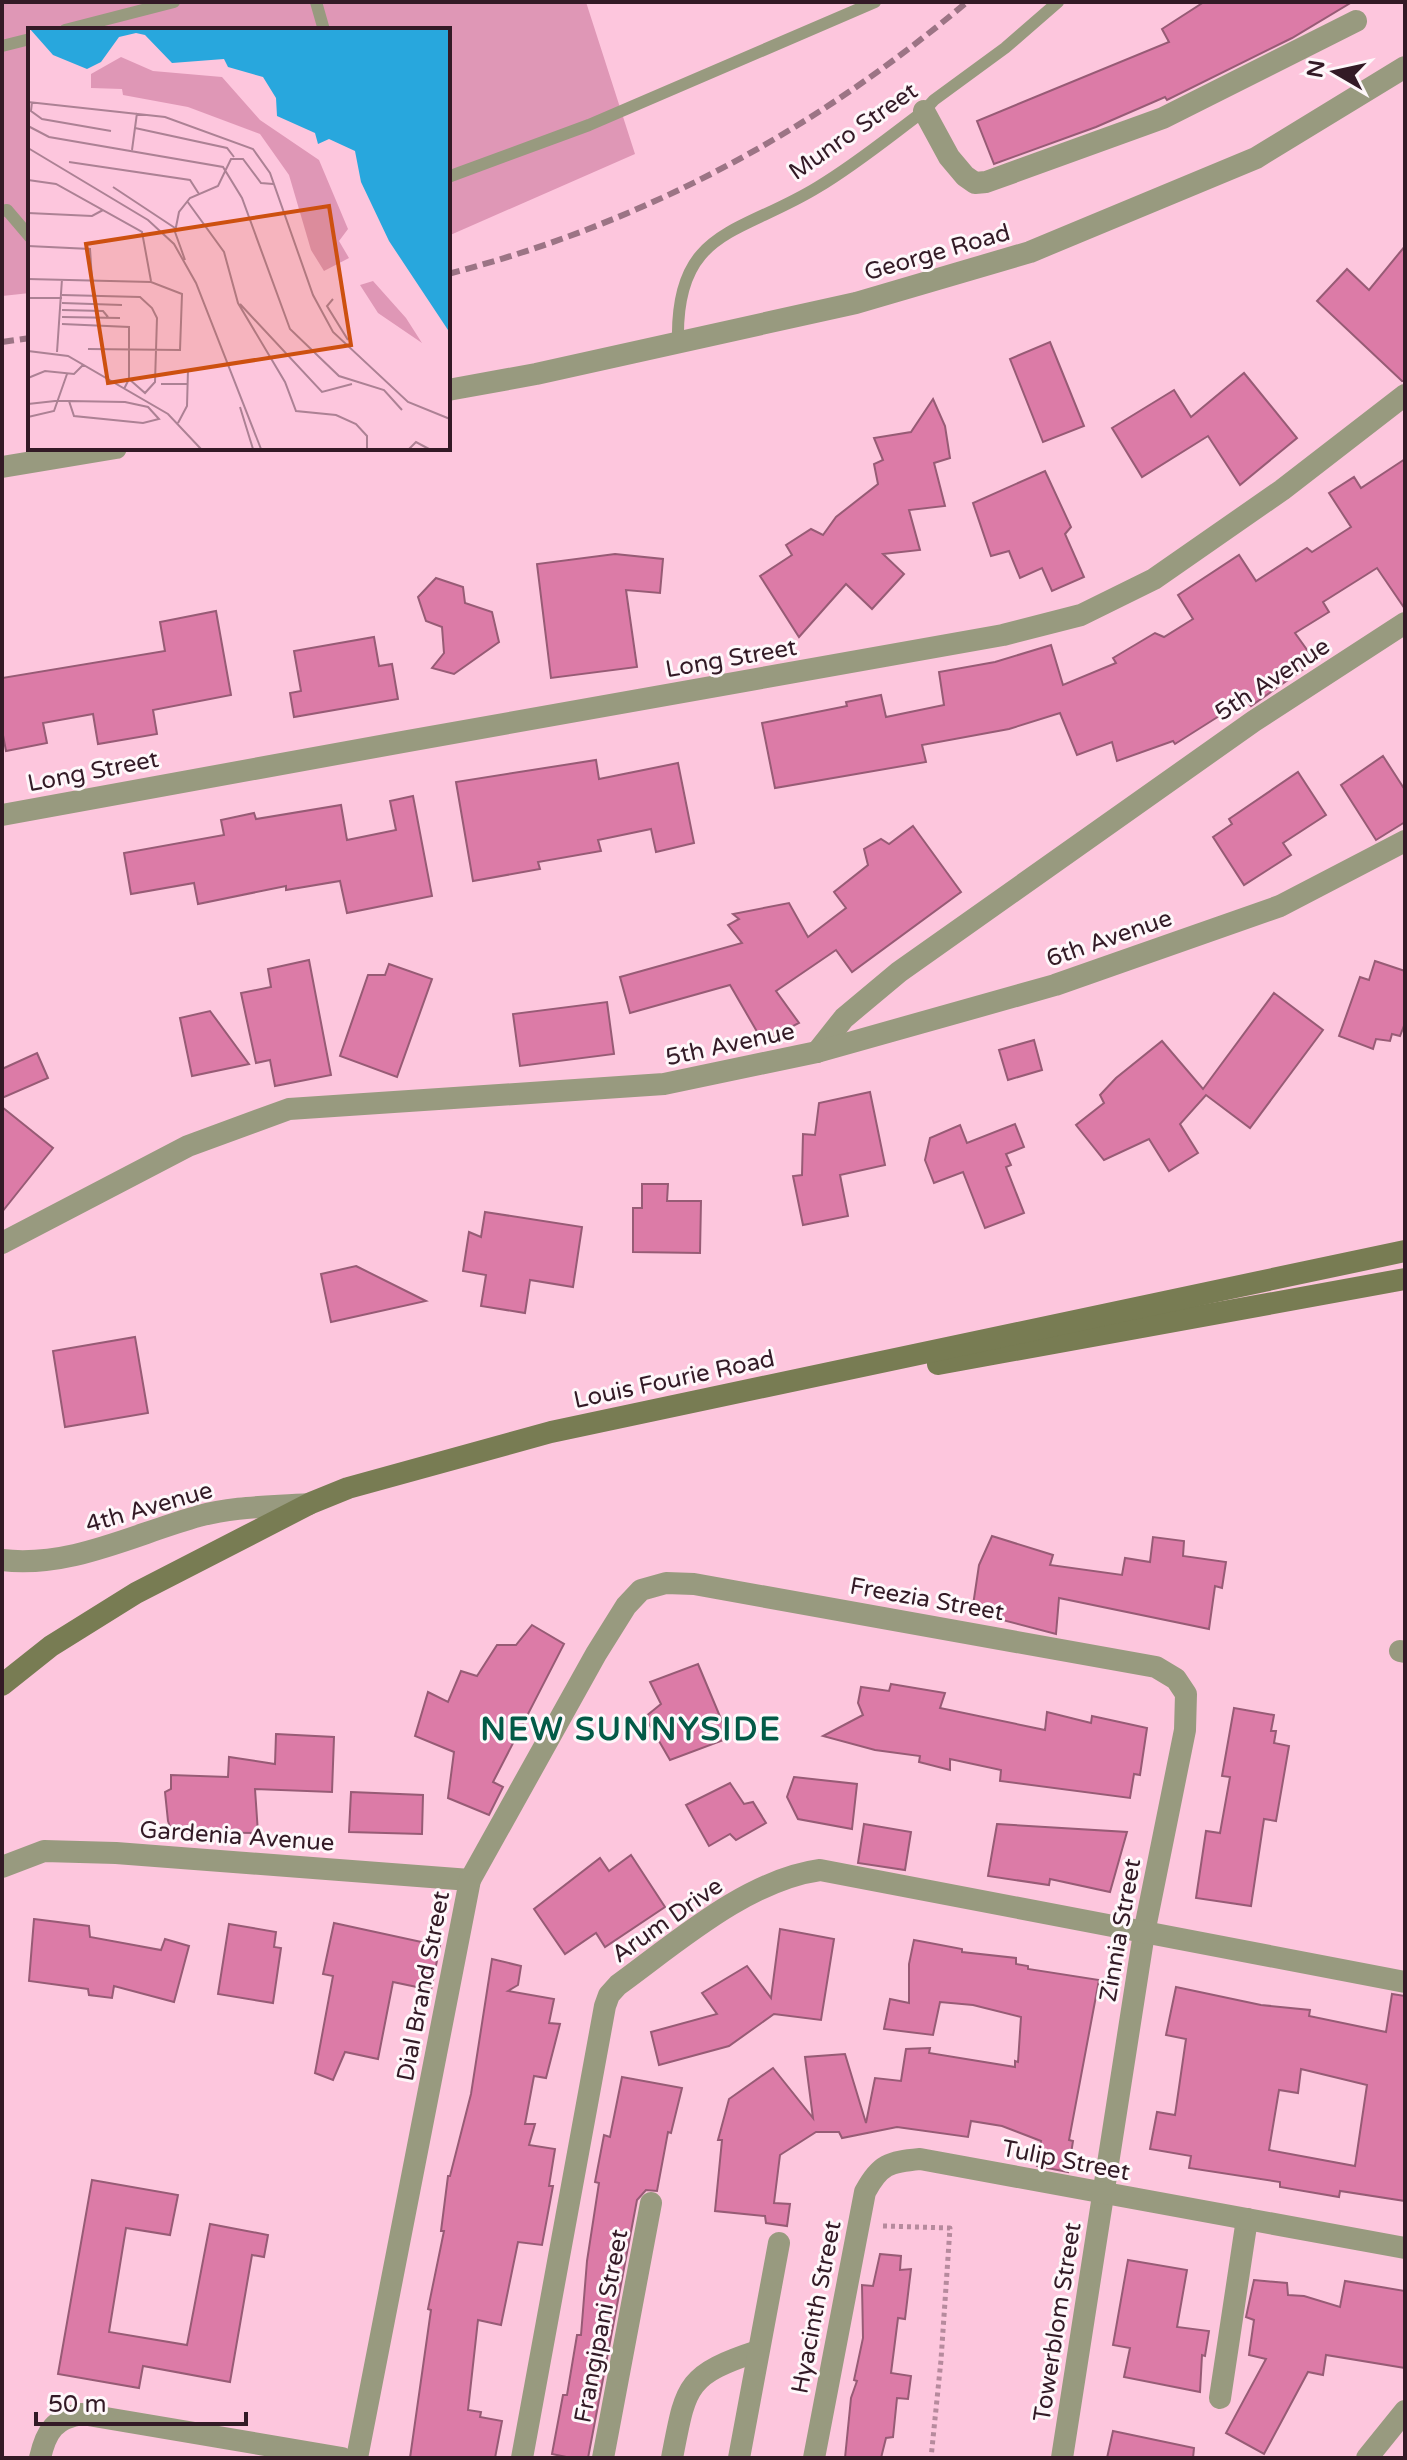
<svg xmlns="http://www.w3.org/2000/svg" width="1407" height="2460" font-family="'Varela Round',sans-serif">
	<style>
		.green { fill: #df97b6 }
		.building { fill: #dc7ba7; stroke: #975b75; stroke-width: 2; fill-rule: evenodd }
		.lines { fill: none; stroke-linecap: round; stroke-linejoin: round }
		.path { stroke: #b68a9d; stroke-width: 5; stroke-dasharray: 4 4; stroke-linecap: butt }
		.service { stroke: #989a7f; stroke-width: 12 }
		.minor { stroke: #989a7f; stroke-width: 22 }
		.tertiary { stroke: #989a7f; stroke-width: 22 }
		.secondary { stroke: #787c53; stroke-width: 22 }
		.rail { stroke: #9c7485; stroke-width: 6; stroke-dasharray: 12 6; stroke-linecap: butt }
		.labels { text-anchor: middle; stroke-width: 6; stroke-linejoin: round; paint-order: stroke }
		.street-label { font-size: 24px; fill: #331a26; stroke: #fef7fa }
		.district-label { font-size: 32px; font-weight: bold; letter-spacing: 2px; fill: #035a47; stroke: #fef7fa }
		.inset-road { fill: none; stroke: #ac8194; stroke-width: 2 }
		.view { fill: #cd5010; fill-opacity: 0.15; stroke: #cd5010; stroke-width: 4 }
		.inset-edge { fill: none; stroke: #331a26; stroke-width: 4 }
	</style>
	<rect width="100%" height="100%" fill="#fdc6dd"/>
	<polygon class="green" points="2,2 586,2 635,154 448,236 448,30 30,30 30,293 2,296"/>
	<g class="building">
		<polygon points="1204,2 1352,2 1292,38 1167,100 1165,97 1096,127 994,164 977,121 1169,42 1162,29"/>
		<polygon points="1405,246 1405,381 1402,381 1317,301 1347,269 1369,290"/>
		<polygon points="1050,342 1084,426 1043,442 1010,359"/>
		<polygon points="1244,373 1297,438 1240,485 1208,436 1142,477 1112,428 1174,390 1191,417"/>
		<polygon points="933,399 945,426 950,458 934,463 945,506 909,510 920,550 883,554 904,574 872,609 846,584 799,637 760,576 792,555 786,545 811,529 823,535 836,517 878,484 874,464 883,460 874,438 911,432"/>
		<polygon points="1405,459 1405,609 1377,568 1323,602 1329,612 1295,633 1315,661 1251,706 1246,699 1175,744 1173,741 1117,761 1112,742 1077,755 1060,713 1009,729 922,745 926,762 775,788 762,723 847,706 846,702 881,695 886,717 944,705 939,672 995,662 1051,645 1063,685 1116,663 1113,658 1155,633 1164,637 1193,619 1178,595 1239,555 1256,581 1307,548 1312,552 1351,527 1329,493 1354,477 1361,488"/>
		<polygon points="1045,471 1071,527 1065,534 1084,577 1052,591 1042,568 1020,578 1009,551 991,556 973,503"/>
		<polygon points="615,554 663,559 660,593 626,590 637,667 551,678 537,564"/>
		<polygon points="436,578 463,587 465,603 492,612 499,642 454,674 432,668 444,653 442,627 426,621 418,597"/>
		<polygon points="216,611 231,695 153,710 157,734 98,744 93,714 43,723 47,743 6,751 2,730 2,678 165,651 160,622"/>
		<polygon points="374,637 379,666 392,664 398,699 294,717 290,693 301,691 294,651"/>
		<polygon points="1383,756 1405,790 1405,822 1376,840 1341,785"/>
		<polygon points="596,760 599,779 678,763 694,843 656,852 651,829 598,840 601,851 538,862 540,869 473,881 456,782"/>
		<polygon points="1298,772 1326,815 1283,843 1291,855 1244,885 1213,837 1232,824 1229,819"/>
		<polygon points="413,796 432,896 347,913 340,881 286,890 286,886 198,904 194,883 131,894 124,853 224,835 221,820 254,813 256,819 341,805 347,840 396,830 390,801"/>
		<polygon points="913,826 961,892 852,972 836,950 776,991 799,1023 763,1042 730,985 630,1013 620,977 742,943 728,925 739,919 733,914 789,903 808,937 846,908 834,892 868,865 864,849 881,839 889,844"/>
		<polygon points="309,960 331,1075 275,1086 270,1060 256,1063 241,993 271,987 268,969"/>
		<polygon points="1375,961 1405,971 1405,1023 1400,1036 1392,1034 1390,1041 1376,1039 1373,1049 1339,1036 1360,977 1369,980"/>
		<polygon points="389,964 432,979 397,1077 340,1056 368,975 385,975"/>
		<polygon points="1274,993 1323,1030 1250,1128 1206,1095 1180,1124 1198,1153 1169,1171 1149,1139 1104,1160 1076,1125 1104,1103 1100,1095 1116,1078 1162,1041 1203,1089"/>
		<polygon points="607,1002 614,1054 520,1066 513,1014"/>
		<polygon points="210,1011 249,1064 192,1076 180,1018"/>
		<polygon points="1034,1040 1042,1070 1008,1080 999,1050"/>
		<polygon points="37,1053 48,1078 2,1098 2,1069"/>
		<polygon points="870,1092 885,1165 840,1175 848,1216 803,1225 793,1176 802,1175 803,1134 815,1135 819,1103"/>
		<polygon points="2,1107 53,1148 2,1212"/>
		<polygon points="1015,1124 1024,1147 1006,1154 1011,1165 1006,1167 1024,1213 985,1228 963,1172 934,1183 925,1160 930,1138 960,1125 967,1143"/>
		<polygon points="642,1184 668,1184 667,1201 701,1201 700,1253 633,1252 633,1208 642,1208"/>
		<polygon points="485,1212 582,1227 573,1287 530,1280 525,1313 481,1306 486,1275 463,1271 469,1232 481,1237"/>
		<polygon points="356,1266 426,1301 331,1322 321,1274"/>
		<polygon points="135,1337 148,1413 65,1427 53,1351"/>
		<polygon points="992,1536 1053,1555 1050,1565 1122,1575 1125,1558 1150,1562 1153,1537 1184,1541 1183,1556 1226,1562 1222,1588 1215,1586 1209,1629 1059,1598 1056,1634 972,1612 979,1565"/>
		<polygon points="532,1625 564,1644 493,1782 503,1787 489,1815 448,1798 454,1752 415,1736 428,1692 448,1702 461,1671 477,1676 497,1645 516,1645"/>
		<polygon points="698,1664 729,1738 670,1760 645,1717 661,1704 650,1682"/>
		<polygon points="891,1684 945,1693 940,1708 1045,1730 1047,1712 1091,1723 1092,1716 1147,1728 1140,1775 1134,1774 1130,1798 1000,1781 1001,1770 950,1759 950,1770 919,1762 920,1756 875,1750 823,1736 863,1715 858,1703 861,1687 889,1691"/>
		<polygon points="1234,1708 1274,1715 1271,1731 1276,1731 1274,1743 1289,1746 1276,1821 1264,1819 1251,1906 1196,1898 1206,1831 1220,1833 1230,1777 1222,1776"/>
		<polygon points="276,1734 334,1737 332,1792 255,1789 258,1833 172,1832 168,1821 165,1792 171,1789 171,1775 228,1777 229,1757 275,1764"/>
		<polygon points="794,1777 857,1784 852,1829 798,1819 787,1797"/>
		<polygon points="730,1783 744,1804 753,1802 766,1823 736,1840 730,1834 709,1846 686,1805"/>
		<polygon points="351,1792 423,1795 422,1834 349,1832"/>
		<polygon points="864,1824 911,1832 905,1870 858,1863"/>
		<polygon points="997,1824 1127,1832 1110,1892 1050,1879 1049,1885 988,1876"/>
		<polygon points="631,1855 665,1907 605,1947 596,1933 565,1954 534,1909 600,1858 609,1871"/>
		<polygon points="34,1919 89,1926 90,1937 161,1950 165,1939 189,1946 174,2002 114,1986 112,1998 89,1995 88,1989 29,1981"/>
		<polygon points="334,1923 440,1946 431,1990 393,1982 378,2059 345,2052 333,2080 315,2073 333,1976 323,1974"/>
		<polygon points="229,1924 276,1932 274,1947 281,1948 273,2003 218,1994"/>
		<polygon points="780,1929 834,1939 821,2020 774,2014 729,2046 659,2065 651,2032 717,2014 702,1993 747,1966 771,1998"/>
		<polygon points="914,1940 962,1949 962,1952 1016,1958 1016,1964 1028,1966 1028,1969 1099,1980 1069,2140 1073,2141 1068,2172 1037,2166 1041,2141 1002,2126 971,2121 968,2137 897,2127 842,2138 839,2132 816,2132 780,2155 774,2203 790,2204 787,2226 766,2223 765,2216 715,2211 722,2140 718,2140 729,2099 773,2068 813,2118 805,2057 845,2054 866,2123 875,2078 901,2081 906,2049 930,2048 929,2053 1015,2067 1015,2061 1018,2062 1021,2017 973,2005 940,2002 933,2035 884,2029 890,1999 909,2003 909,1964"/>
		<polygon points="492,1959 521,1966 518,1985 508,1991 554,1999 549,2023 560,2024 546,2078 534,2076 525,2124 535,2124 529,2145 555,2149 549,2186 553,2186 542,2245 518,2242 501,2325 478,2320 468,2410 481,2412 480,2417 502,2421 495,2458 410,2458 431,2310 428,2309 444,2231 441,2231 448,2176 450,2176 471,2094"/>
		<path d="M1176,1987L1261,2005L1310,2010L1309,2016L1386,2032L1392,1994L1405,1996V2201L1340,2191L1339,2197L1280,2187V2182L1189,2168L1191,2156L1150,2149L1157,2112L1175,2115L1186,2039L1166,2035ZM1301,2069L1367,2085L1355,2166L1269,2150L1279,2090L1298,2093Z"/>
		<polygon points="622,2077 682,2088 671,2133 668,2132 657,2191 646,2190 637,2200 588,2458 571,2458 552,2454 563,2395 567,2395 577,2335 581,2335 587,2261 599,2183 595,2182 604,2135 610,2137"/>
		<polygon points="92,2180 178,2195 170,2235 126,2228 109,2332 187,2345 210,2224 268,2235 264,2257 252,2255 230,2382 143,2366 139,2388 58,2374"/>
		<polygon points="880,2254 901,2256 900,2270 911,2269 905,2319 898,2318 891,2373 911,2376 908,2399 897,2398 893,2437 886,2438 881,2458 845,2458 851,2398 857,2381 854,2380 863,2338 862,2285 873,2286"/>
		<polygon points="1128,2260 1187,2270 1177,2327 1209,2331 1205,2356 1202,2355 1200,2392 1124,2377 1130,2348 1113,2345"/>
		<polygon points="1254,2280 1287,2283 1288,2295 1304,2296 1340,2307 1345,2281 1405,2291 1405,2368 1326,2355 1323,2375 1308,2372 1264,2454 1226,2433 1266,2359 1249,2355 1254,2320 1246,2317"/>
		<polygon points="1113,2431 1194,2448 1193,2458 1107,2458"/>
	</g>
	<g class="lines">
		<polyline class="path" points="883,2226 950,2228 941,2360 931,2458"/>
		<g class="service">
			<polyline points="316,2 324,30"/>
			<polyline points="65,30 174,2"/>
			<polyline points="2,46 30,39"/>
			<polyline points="448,177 589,125 875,2"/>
			<polyline points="2,211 7,210 30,237"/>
			<path d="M678,342C675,228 740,235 818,187C855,165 889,137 924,111L934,100L1005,48L1058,2"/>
		</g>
		<g class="minor">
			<polyline points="924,111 949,157 965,176 975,183 986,182 1163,118 1356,21"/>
			<path d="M2,815C335,752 670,696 1003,635L1081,615L1154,579L1282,490L1405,395"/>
			<polyline points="817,1052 844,1018 899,972 1254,721 1405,623"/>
			<polyline points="2,1243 188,1146 289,1109 664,1084 817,1052 1055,985 1280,906 1405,841"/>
			<path d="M2,1560C71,1568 134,1534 199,1516C234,1506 273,1507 309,1504"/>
			<polyline points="1400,1651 1405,1652"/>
			<polyline points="2,1867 44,1851 116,1853 470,1880"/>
			<polyline points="1220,2398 1247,2219"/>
			<path d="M40,2458C46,2431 55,2418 82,2414L342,2458"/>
			<polyline points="357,2458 470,1880 596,1654 626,1606 641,1590 666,1583 694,1584 1156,1667 1176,1679 1186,1694 1185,1730 1144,1933 1062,2458"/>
			<path d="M522,2458L605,2006L609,1995L618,1985C676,1943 747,1880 820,1870L1405,1982"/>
			<polyline points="603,2458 651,2203"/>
			<path d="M672,2458C686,2386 685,2375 758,2351"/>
			<polyline points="739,2458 779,2243"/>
			<path d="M814,2458L865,2192C880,2164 889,2162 920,2159L1405,2248"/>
			<polyline points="1367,2458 1405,2411"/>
		</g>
		<g class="tertiary">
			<polyline points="448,390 536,374 856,303 1030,252 1256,158 1405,67"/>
			<polyline points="2,467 116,448"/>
		</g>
		<g class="secondary">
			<polyline points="938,1364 1405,1279"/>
			<polyline points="2,1685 51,1646 136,1593 311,1503 348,1488 551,1432 1405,1251"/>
		</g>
		<g class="rail">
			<path d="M448,274C644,223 813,132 967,2"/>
			<polyline points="2,342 30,338"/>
		</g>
	</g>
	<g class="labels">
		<g class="street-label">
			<text transform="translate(853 131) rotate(-35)" y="8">Munro Street</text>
			<text transform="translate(937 252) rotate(-16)" y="8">George Road</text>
			<text transform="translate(731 658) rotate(-10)" y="8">Long Street</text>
			<text transform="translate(1272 679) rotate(-33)" y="8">5th Avenue</text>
			<text transform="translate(93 771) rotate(-11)" y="8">Long Street</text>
			<text transform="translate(1109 938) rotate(-19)" y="8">6th Avenue</text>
			<text transform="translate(730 1044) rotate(-12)" y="8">5th Avenue</text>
			<text transform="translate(674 1379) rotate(-12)" y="8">Louis Fourie Road</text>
			<text transform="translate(149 1507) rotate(-16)" y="8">4th Avenue</text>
			<text transform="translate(927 1599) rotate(10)" y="8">Freezia Street</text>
			<text transform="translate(237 1836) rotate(4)" y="8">Gardenia Avenue</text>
			<text transform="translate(667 1920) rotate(-35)" y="8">Arum Drive</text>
			<text transform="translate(1120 1930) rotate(-80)" y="8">Zinnia Street</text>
			<text transform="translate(423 1986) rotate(-79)" y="8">Dial Brand Street</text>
			<text transform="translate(1066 2160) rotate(11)" y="8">Tulip Street</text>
			<text transform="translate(816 2307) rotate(-79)" y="8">Hyacinth Street</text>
			<text transform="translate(1057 2322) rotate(-81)" y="8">Towerblom Street</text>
			<text transform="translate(601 2326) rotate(-79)" y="8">Frangipani Street</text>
		</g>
		<g class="district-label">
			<text x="631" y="1740">NEW SUNNYSIDE</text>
		</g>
	</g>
	<g transform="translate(28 28)">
		<rect width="422" height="422" fill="#fdc6dd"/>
		<path d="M93,29L125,43L194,49L232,92L291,132L320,201L311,213L321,230L296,243L283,222L261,147L232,106L160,79L95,67L94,61L63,60V46ZM345,253L378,290L394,315L350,285L332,257Z" fill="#df97b6"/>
		<path d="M2,1H422V305L361,213L333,154L327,123L301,111L290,116L287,105L249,88L248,70L235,49L200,39L196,31L144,35L117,7L108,5L91,9L73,34L59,41L25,27Z" fill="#28a7dd"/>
		<path class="inset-road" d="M0,74L137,89L225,121L242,145L285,267L305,304L380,374L422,391M4,74L3,83L14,91L83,103M0,98L21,109L195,139L214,170L262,301L311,348L356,362L374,382M107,100L199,120L206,129M0,120L120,192L146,216L168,255L233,421M104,122L109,85M41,134L162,152L171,166M0,152L28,156L114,204L123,253M85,159L147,200M159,173L196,224L210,275L257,354L268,383L308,387L328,396L339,408V421M0,185L64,188L75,182M0,218L62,221L64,252M157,232L147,204L151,184L162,170L190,158L203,131H215L233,155L245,156M0,251L123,254L154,266L152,322L60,321M34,267L112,269L124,280L129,290L127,354L117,365L101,351M2,270H34M305,271L299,278L320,312M34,275L94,277M212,276L294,364L324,356M34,282L75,283L80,289M34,289L92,290M34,296L101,299V351L96,361M0,323L40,328L140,386L173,421M29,324L34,251M0,350L17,343L46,346L55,337M133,356H159M0,376L27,373H41L97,374L120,379L131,391L115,395L46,388L41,373M212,379L225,421M0,389L26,383L39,346M150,395L159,378L160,342M381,421L388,414L401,421"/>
		<path class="view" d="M301,178L323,317L80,355L58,216Z"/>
		<rect width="422" height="422" class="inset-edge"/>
	</g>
	<rect width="1407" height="2460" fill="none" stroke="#331a26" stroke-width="8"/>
	<g transform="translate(1335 72) rotate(279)" stroke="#fef7fa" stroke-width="6" paint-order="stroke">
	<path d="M0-6L14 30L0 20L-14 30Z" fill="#331a26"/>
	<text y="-12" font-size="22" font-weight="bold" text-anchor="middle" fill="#331a26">N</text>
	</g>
	<path d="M36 2412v12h210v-12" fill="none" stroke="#331a26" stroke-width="4"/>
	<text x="48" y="2412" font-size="24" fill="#331a26" stroke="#fef7fa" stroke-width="6" paint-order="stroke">50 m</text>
</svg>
